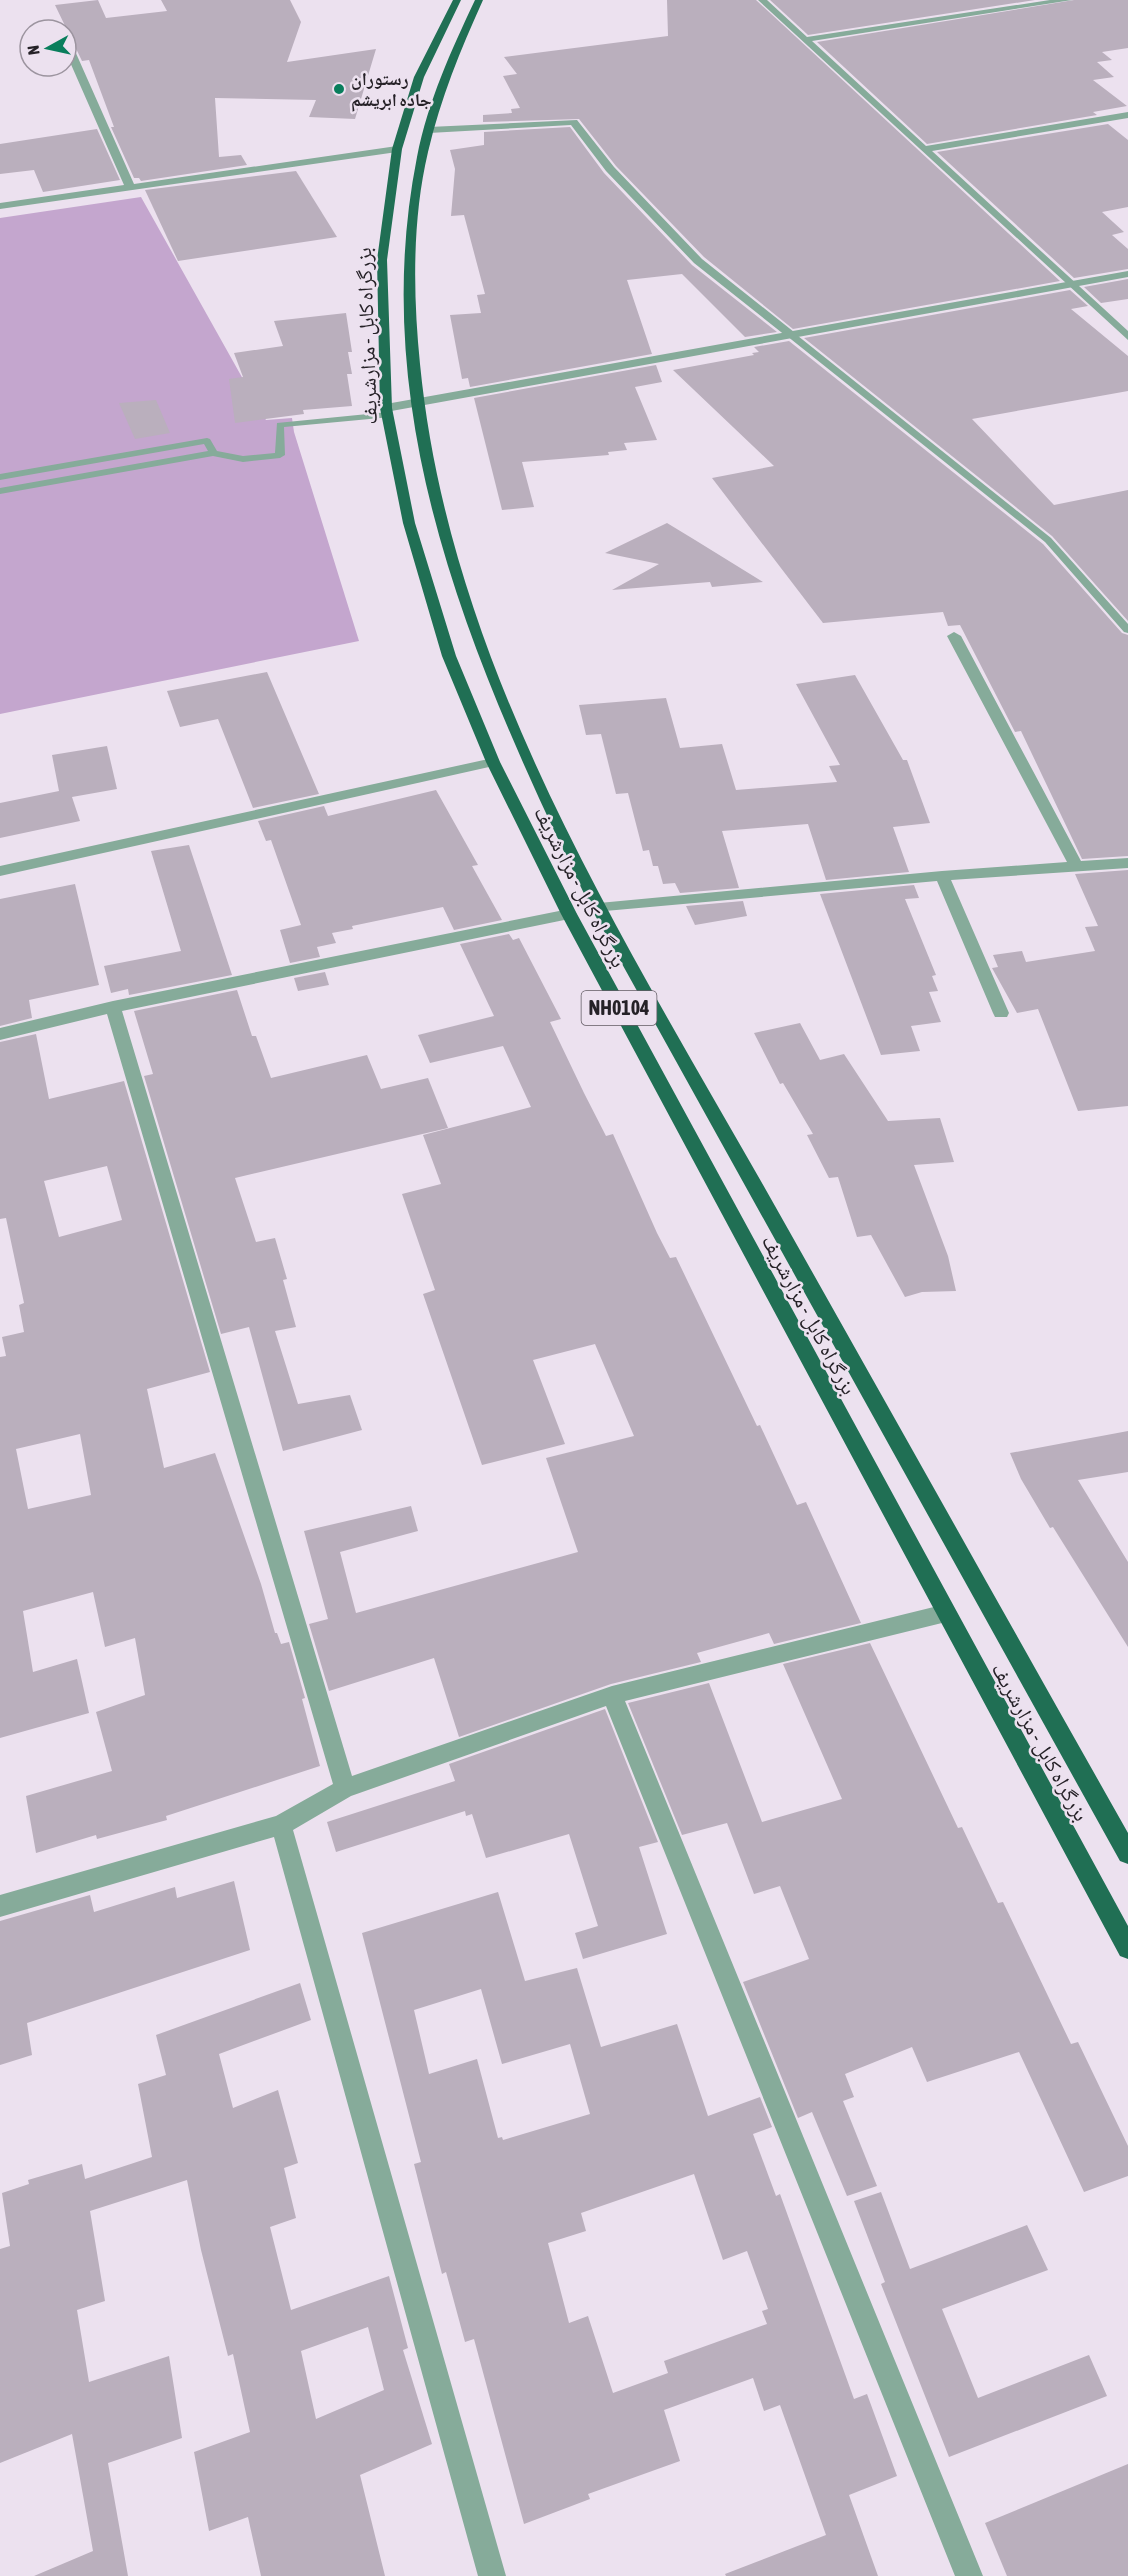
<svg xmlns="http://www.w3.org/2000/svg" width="1128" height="2576" font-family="'Asap Condensed','Noto Naskh Arabic',sans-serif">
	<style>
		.green { fill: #c4a6ce }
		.building { fill: #baafbd; fill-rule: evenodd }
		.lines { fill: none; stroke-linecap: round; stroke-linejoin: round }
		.service { fill: #86ab9a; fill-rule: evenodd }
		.minor { fill: #86ab9a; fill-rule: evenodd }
		.tertiary { fill: #86ab9a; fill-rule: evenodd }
		.trunk { fill: #206f54; fill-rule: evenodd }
		.poi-dot { fill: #097e5c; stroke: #ece1ef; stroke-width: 2 }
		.labels { text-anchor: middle; stroke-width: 5; stroke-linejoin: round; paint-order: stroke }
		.far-poi-label { font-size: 18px; font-weight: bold; fill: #252127; stroke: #ece1ef; text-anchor: start }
		.shield { fill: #ece1ef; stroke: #615b63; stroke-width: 1.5 }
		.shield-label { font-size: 20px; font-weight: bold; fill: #252127 }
		.street-label { font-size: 21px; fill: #252127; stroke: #ece1ef }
	</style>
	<rect width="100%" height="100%" fill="#ece1ef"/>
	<polygon class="green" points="141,197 266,420 292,418 294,432 359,641 0,714 0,218"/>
	<g class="building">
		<polygon points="98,0 106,18 167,11 161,0 290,0 301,22 287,62 376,49 355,119 309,117 316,100 215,98 219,157 241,155 247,165 141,181 139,178 134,178 111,127 114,127 89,60 82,61 55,5"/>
		<polygon points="667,0 756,0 1060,281 793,329 704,257 616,166 579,119 483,122 483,115 512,113 511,109 520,108 503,76 517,74 504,57 668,36"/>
		<polygon points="770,0 1035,0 808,35"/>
		<polygon points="1074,0 1128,0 1128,48 1102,52 1112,60 1097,62 1114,77 1093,80 1127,106 1093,112 1097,115 927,144 817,42"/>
		<polygon points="1108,124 1128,140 1128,207 1102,212 1124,232 1112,235 1128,249 1128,269 1074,278 937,152"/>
		<polygon points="570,127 604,173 692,265 777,332 745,337 682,274 627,280 652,354 470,387 468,378 462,379 450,315 481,313 477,295 485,294 464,215 451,216 455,169 450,150 484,145 484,132"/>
		<polygon points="97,129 120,180 43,192 34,170 0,174 0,144"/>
		<polygon points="296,171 337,237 178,261 145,190"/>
		<polygon points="1128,279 1128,299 1101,303 1084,287"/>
		<polygon points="1070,290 1088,306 1071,309 1128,356 1128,391 972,419 1054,505 1128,490 1128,621 1052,536 804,338"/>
		<polygon points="346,313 352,352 348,352 352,374 347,374 352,406 303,410 304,414 235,423 229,379 243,377 234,353 283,346 274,321"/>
		<polygon points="789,341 1043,544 1122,633 1128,635 1128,856 1082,859 1021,731 1015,732 960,625 948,626 943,612 823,623 712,478 774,466 673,370 754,355 752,353 759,352 754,347"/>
		<polygon points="656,365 662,382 635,387 657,440 624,443 627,450 608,452 609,455 522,462 534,507 502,510 474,398"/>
		<polygon points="156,400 170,433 135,439 119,403"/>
		<polygon points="667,523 695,540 763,582 712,587 710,582 612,590 659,564 605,553"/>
		<polygon points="267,672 319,794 253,808 218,719 180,727 167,691"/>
		<polygon points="855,675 903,760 907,760 930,823 893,827 909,872 826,880 808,824 722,831 739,888 680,893 675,883 663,884 658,866 653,866 649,850 643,851 628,793 616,794 601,734 586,735 579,705 666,698 680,748 722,744 736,790 837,782 829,766 840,765 796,684"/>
		<polygon points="107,746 117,789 72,797 80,821 0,838 0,803 59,791 52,755"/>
		<polygon points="436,790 478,865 472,866 502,920 454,930 443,907 352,926 353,929 332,933 336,943 317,947 320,957 290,963 280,930 301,925 271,840 266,841 258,821 324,806 328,816"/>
		<polygon points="189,845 232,975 129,995 128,989 111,993 104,966 181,951 151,851"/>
		<polygon points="1128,870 1128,1106 1078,1111 1038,1009 1017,1013 992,968 998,967 993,955 1022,951 1026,962 1095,951 1085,927 1098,926 1075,874"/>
		<polygon points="75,884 99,985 29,1000 32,1018 0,1026 0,899"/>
		<polygon points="914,885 919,898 905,899 936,975 932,976 938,991 929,992 941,1022 911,1026 920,1051 881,1055 820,894"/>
		<polygon points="743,901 747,916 695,925 686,906"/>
		<polygon points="509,934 513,940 519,938 561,1019 550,1022 584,1093 606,1136 613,1134 657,1233 670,1258 676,1257 757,1426 760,1425 797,1505 806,1502 861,1623 774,1644 769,1633 697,1653 701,1662 611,1684 459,1737 434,1658 329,1691 309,1624 328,1619 304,1531 411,1506 418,1531 340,1552 356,1613 578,1552 546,1458 634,1436 595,1344 533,1360 565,1444 482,1465 423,1294 435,1290 402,1194 441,1184 423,1135 531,1107 503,1046 430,1063 418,1035 494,1016 460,944"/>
		<polygon points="325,972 329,985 298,991 294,978"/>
		<polygon points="237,990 252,1036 256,1036 271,1078 367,1055 381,1089 428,1078 448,1128 235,1178 256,1242 275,1238 287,1279 283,1280 296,1327 275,1331 298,1404 350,1395 362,1430 283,1451 249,1327 221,1334 144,1076 153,1074 134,1011"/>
		<polygon points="800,1023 820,1060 844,1054 888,1121 940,1118 954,1162 914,1165 948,1256 956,1291 922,1292 905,1297 871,1235 857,1237 838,1177 829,1178 807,1135 813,1134 783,1083 780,1084 754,1033"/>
		<path d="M36,1034L49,1099L124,1081L210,1372L147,1389L164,1468L215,1453L261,1584L275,1633H277L281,1644L289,1642L305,1698L302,1699L320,1766L166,1816L167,1820L97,1839L96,1835L36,1853L26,1796L112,1771L96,1712L145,1695L135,1638L105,1647L93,1592L23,1611L33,1672L77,1659L89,1713L0,1738V1357L6,1356L2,1337L24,1332L19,1305L24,1303L6,1218L0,1219V1042ZM107,1166L122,1220L59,1237L44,1181ZM80,1434L91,1495L28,1509L16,1449Z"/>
		<polygon points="1128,1431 1128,1472 1078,1480 1128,1562 1128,1647 1053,1527 1050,1528 1021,1479 1010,1453"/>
		<polygon points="870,1643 958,1828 962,1827 998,1903 1003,1902 1071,2044 1078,2042 1128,2146 1128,2176 1084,2192 1019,2052 927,2082 912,2047 845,2074 854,2097 843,2101 877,2186 847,2196 812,2112 798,2118 743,1982 809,1959 780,1886 754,1894 727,1823 682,1835 628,1703 709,1683 762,1822 842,1799 783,1664"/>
		<polygon points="605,1709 658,1842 639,1847 667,1934 583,1959 575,1933 598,1926 569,1834 486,1858 472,1814 466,1816 465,1811 336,1852 327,1822 455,1781 449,1764"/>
		<polygon points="234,1881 250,1950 27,2023 32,2055 0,2065 0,1921 90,1895 94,1912 175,1887 177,1898"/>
		<path d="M498,1892L525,1981L577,1968L601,2047L677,2024L708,2116L760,2097L772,2127L753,2134L776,2196L780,2194L854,2399L867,2394L897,2476L849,2495L878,2576H726L725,2574L826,2535L780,2405L764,2411L753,2378L664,2410L680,2461L588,2494L590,2499L524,2524L474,2339L465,2342L446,2272L442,2274L414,2164L421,2162L362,1933ZM481,1989L502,2064L570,2044L590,2114L503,2140L502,2137L498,2138L477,2059L429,2074L414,2010ZM694,2174L723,2260L747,2251L768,2309L762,2311L767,2324L664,2361L668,2373L613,2393L588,2316L569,2323L548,2243L586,2231L581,2213Z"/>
		<path d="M300,1983L311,2020L219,2054L233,2108L278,2090L298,2163L284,2168L296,2218L270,2227L291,2310L389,2276L408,2348L403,2350L432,2444L360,2475L385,2576H261L248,2517L209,2531L194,2452L250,2432L233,2354L228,2356L201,2250L187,2180L90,2211L105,2301L77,2310L89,2382L169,2356L182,2438L108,2463L128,2576H34L93,2551L72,2434L0,2463V2249L10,2246L2,2193L29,2184L28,2180L82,2164L85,2179L152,2157L138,2084L166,2075L156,2035ZM368,2327L384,2390L316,2419L301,2351Z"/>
		<polygon points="881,2192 910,2269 1027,2225 1048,2270 942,2309 978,2398 1089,2355 1107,2396 949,2457 881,2284 885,2282 854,2201"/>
		<polygon points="1128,2464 1128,2576 1007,2576 985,2523"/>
	</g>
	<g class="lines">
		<g class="service">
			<polygon points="787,332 793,332 1051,538 1128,624 1128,633 1124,632 1045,542 787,336"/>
			<polygon points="388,412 392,415 391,417 284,427 285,455 280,458 243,462 213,456 0,494 0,488 208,451 204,444 0,480 0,474 207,438 210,439 217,451 243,456 275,453 277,423"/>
		</g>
		<g class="minor">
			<polygon points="758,0 767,0 807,37 1050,0 1072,0 812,41 926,146 1128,112 1128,118 932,151 1128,331 1128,340"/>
			<polygon points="59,24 62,25 66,30 56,30 54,27"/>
			<polygon points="66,39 71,42 134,184 397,146 402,149 397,152 0,209 0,203 124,185 66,53"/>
			<polygon points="577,120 614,167 702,259 794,332 794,336 786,336 694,263 606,171 571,125 429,133 424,130 429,127"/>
			<polygon points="954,632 961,636 1081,861 1128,858 1128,868 951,880 1009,1013 1007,1017 995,1017 993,1013 937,881 594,912 591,908 594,904 599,903 942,871 1067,862 947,636"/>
			<polygon points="493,758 500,762 498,765 0,876 0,866"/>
			<polygon points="569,909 577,914 574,918 122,1011 352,1776 612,1686 946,1604 953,1607 956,1613 953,1619 946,1622 625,1701 983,2576 955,2576 606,1706 351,1796 293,1830 506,2576 478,2576 274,1837 0,1917 0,1895 276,1816 333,1784 107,1014 0,1040 0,1028 113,1001"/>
		</g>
		<polygon class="tertiary" points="1128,271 1128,277 386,412 380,408 386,404"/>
		<g class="trunk">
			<polygon points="453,0 461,0 424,77 402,149 387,260 392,408 415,523 456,656 500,762 577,914 1128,1926 1128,1959 1120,1956 561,914 486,762 442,656 403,523 380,408 377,260 392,149 414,77"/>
			<path d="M475,0H483C460,51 441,97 428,152C412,220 413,294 420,364C450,672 626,942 775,1206C893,1415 1010,1624 1128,1833V1864L1120,1861L591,908C478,674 364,424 417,157C428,101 451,51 475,0Z"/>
		</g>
	</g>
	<circle class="poi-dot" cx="339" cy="89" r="6"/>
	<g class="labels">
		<g class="far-poi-label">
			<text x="351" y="85">رستوران<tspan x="351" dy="21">جاده ابریشم</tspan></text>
		</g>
		<rect class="shield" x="581.5" y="991" width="75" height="34" rx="4.5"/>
		<g class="shield-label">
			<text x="619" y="1015">NH0104</text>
		</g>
		<g class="street-label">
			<text transform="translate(367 336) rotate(-92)" y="7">بزرگراه کابل - مزارشریف</text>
			<text transform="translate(580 887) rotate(63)" y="7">بزرگراه کابل - مزارشریف</text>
			<text transform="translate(809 1315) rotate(62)" y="7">بزرگراه کابل - مزارشریف</text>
			<text transform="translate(1040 1742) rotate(61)" y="7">بزرگراه کابل - مزارشریف</text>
		</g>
	</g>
	<g transform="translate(48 48) rotate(262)"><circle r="28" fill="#ece1ef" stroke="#9c949f" stroke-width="1.5"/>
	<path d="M0-4.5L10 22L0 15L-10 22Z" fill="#097e5c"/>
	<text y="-9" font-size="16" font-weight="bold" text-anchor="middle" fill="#252127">N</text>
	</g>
</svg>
